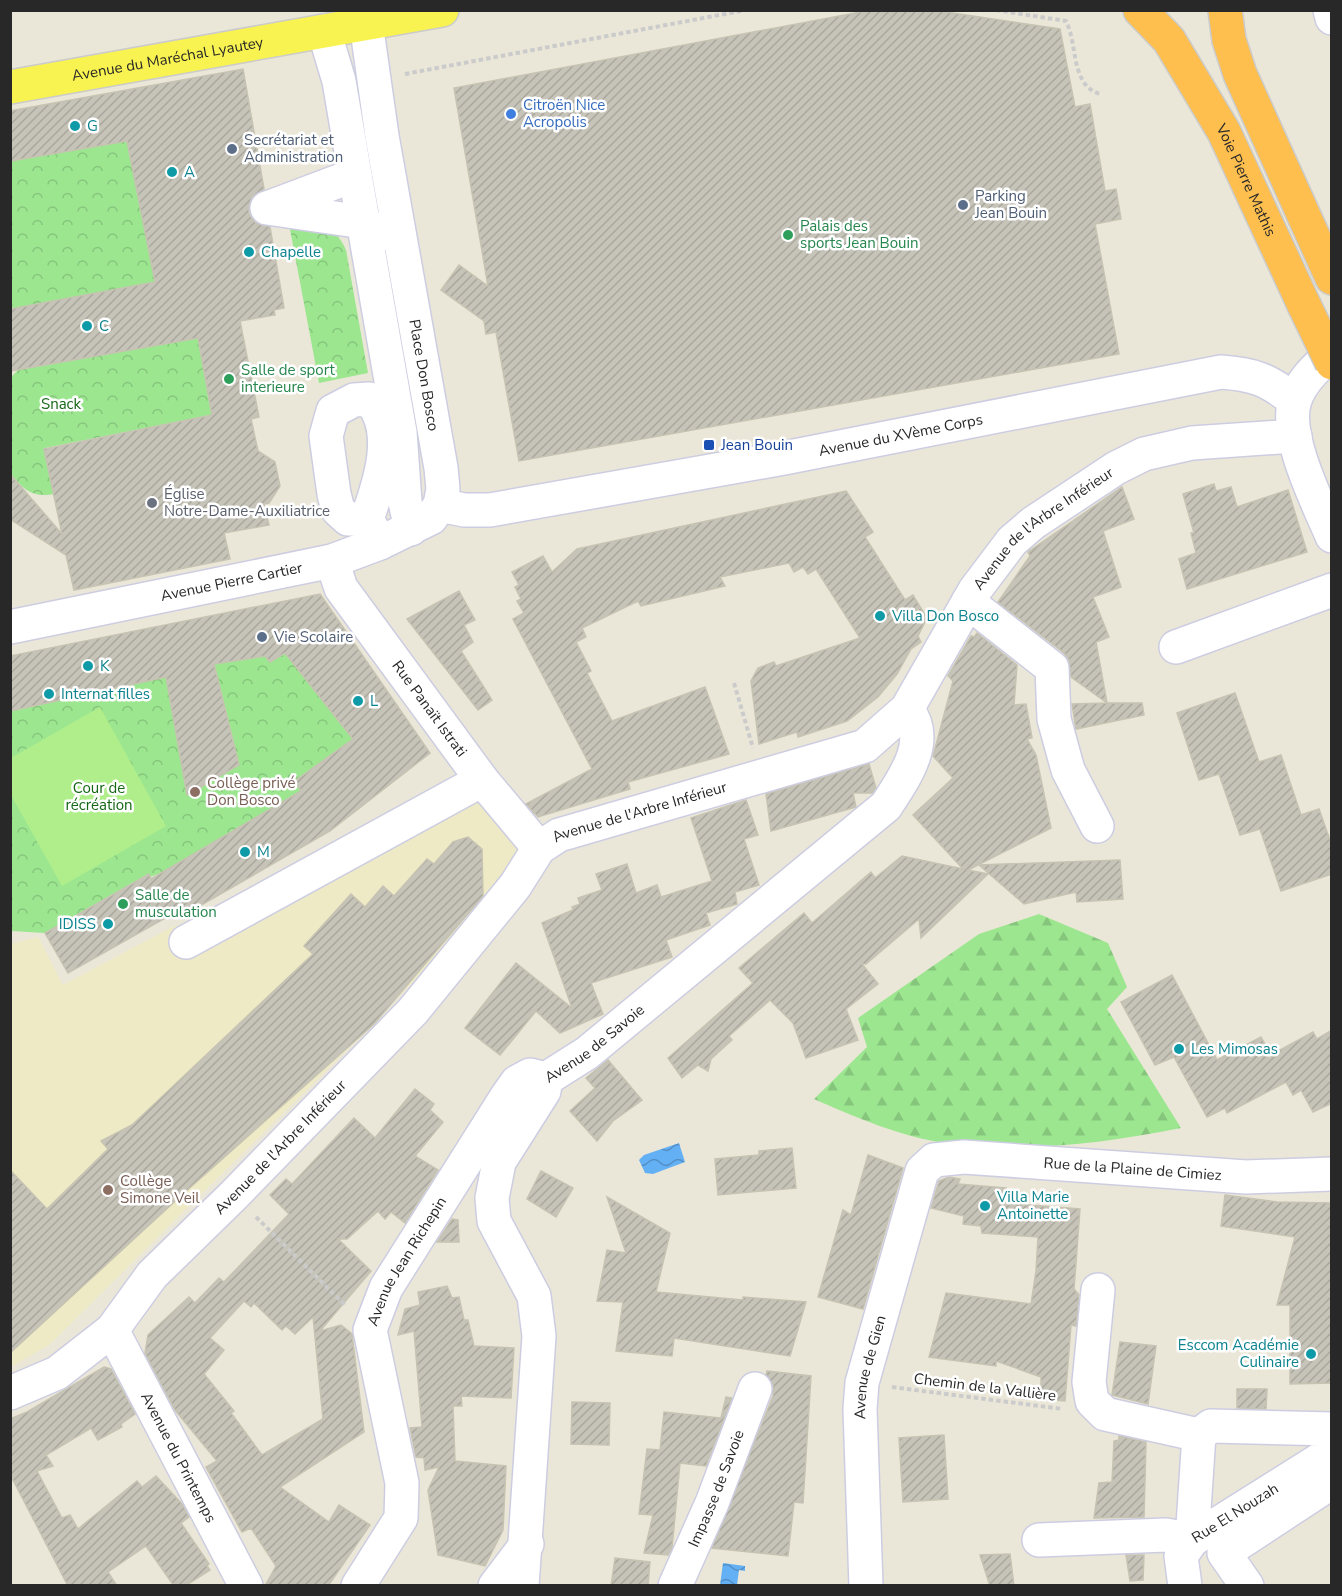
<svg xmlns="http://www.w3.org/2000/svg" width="1342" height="1596" font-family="'Nunito Sans',sans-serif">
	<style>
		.education { fill: #eeeac6 }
		.forest { fill: url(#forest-firs) }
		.park { fill: url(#park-crowns) }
		.pitch { fill: #b0ee8b }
		.water { fill: url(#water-waves) }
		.building { fill: url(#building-hatch); stroke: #c6c3b2; stroke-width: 1.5; fill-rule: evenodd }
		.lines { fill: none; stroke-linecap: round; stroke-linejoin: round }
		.minor-casing { stroke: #cdcde2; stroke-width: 36 }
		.major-casing { stroke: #cbcbcb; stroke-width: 36 }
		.highway-casing { stroke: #cbcbcb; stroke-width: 36 }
		.path { stroke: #cbcbcb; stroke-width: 4; stroke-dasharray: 4.5 3; stroke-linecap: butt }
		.minor { stroke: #fff; stroke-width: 33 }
		.major { stroke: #f8f350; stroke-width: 33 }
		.highway { stroke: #ffbf4f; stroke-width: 33 }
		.highway-bridge-casing { stroke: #cbcbcb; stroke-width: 36; stroke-linecap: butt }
		.highway-bridge { stroke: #ffbf4f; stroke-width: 33 }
		.shop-dot { fill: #3f7fe0; stroke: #fff; stroke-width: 2 }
		.culture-dot { fill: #0f9aa8; stroke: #fff; stroke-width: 2 }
		.service-dot { fill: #5c6f8a; stroke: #fff; stroke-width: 2 }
		.leisure-dot { fill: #2e9e5b; stroke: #fff; stroke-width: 2 }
		.transit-dot { fill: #1a4fb4; stroke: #fff; stroke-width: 2 }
		.worship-dot { fill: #6b7280; stroke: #fff; stroke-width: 2 }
		.education-dot { fill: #8d6e63; stroke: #fff; stroke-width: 2 }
		.labels { text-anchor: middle; stroke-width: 5; stroke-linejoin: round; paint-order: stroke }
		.street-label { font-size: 15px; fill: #282828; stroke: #fff }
		.shop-label { font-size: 15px; fill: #366cbe; stroke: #fff; text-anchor: start }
		.culture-label { font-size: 15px; fill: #0d838f; stroke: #fff; text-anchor: start }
		.service-label { font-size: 15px; fill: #4e5e75; stroke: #fff; text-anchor: start }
		.leisure-label { font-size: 15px; fill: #27864d; stroke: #fff; text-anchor: start }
		.park-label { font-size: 15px; fill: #156715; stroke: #fff }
		.transit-label { font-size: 15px; fill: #164399; stroke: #fff; text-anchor: start }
		.worship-label { font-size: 15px; fill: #5b616d; stroke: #fff; text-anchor: start }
		.education-label { font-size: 15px; fill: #785e54; stroke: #fff; text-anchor: start }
	</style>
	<defs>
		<pattern id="forest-firs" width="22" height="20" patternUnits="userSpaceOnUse" patternTransform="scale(1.5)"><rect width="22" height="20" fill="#9ce690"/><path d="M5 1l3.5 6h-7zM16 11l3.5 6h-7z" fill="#86c57c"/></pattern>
		<pattern id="park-crowns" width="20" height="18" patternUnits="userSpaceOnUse" patternTransform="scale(1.5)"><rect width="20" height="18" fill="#9ce690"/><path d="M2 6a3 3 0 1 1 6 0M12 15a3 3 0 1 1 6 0" fill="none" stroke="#86c57c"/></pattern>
		<pattern id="water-waves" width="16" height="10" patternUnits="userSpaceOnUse" patternTransform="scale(1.5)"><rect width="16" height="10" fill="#63b0f5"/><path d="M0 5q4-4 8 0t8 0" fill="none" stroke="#528fc6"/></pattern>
		<pattern id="building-hatch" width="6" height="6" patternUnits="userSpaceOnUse" patternTransform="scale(1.5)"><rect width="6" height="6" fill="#c6c3b8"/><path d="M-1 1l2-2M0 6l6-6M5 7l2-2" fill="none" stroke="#aaa89e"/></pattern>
	</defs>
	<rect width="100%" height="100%" fill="#ebe7d8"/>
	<polygon class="education" points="480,798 518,847 488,903 361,1036 49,1345 11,1367 11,944 38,937 63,985 176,925 196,957"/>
	<path class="forest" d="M1039,914L1108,943L1127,987L1107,1009L1181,1128C1107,1143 1019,1154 944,1143C899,1136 855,1117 814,1099L867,1047L858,1018L979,934Z"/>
	<g class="park">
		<polygon points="127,141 155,282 11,309 11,161"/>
		<path d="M289,224C316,226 334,222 346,250L368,373L319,383Z"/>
		<path d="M198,338L214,427L201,417L45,448L54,494C32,498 24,490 11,474L10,378L18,370Z"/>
		<polygon points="242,645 246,659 265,656 270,662 285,653 353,739 295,781 301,791 161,873 150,877 148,874 45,933 11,931 10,711 166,677 188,794 239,765 211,651"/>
	</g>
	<polygon class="pitch" points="100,707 166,826 62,886 11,795 11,758"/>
	<g class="water">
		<polygon points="679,1143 685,1162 653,1174 645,1173 639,1160 644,1155"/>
		<polygon points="723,1563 745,1566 745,1571 739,1570 737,1585 720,1585"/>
	</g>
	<g class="building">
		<polygon points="871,10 933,10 1060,29 1075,107 1090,104 1105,191 1116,189 1121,219 1095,224 1119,354 519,461 496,332 486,334 484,321 441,290 459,265 488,286 454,88"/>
		<polygon points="243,69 264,189 252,197 249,205 249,214 256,223 270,227 284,308 274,310 275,315 240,321 259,417 251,419 258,451 275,462 280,486 269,503 264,504 269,525 224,533 230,559 74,590 66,555 10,519 10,474 62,534 44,449 212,415 198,338 10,371 10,309 155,282 127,141 10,161 10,111"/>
		<polygon points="1214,484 1216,491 1231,487 1237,507 1288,490 1307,552 1187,589 1179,559 1196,553 1191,533 1194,533 1183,494"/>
		<polygon points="1122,487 1134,519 1103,531 1121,587 1093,597 1109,637 1096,642 1107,703 1142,703 1144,715 1076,729 1072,704 1107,703 1071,677 1069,660 1064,653 998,602 1030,556 1028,552"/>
		<polygon points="846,491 873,532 865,537 905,600 913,595 927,618 918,636 921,642 911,649 897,674 878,697 847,721 798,737 797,732 759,744 751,681 758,668 774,662 776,666 860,638 816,569 808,574 803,567 794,572 789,563 720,577 725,586 641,606 638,601 582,628 586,637 576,642 591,671 587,673 612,721 705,687 729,754 628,782 630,789 538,817 526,804 592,769 513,619 524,613 517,601 521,599 515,587 519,585 512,572 543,556 552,572 577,549"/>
		<polygon points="459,591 475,620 464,625 473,642 461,651 492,700 478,710 407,619"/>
		<polygon points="320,594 430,753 330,831 184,915 181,909 68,973 45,933 149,874 151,879 301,791 295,781 353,739 285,653 270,662 265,656 214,664 239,765 187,795 166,677 10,711 10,656"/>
		<polygon points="977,633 1017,665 1014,705 1026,704 1032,738 1027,739 1036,755 1051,828 968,870 988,874 921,938 919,919 866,964 862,964 878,984 846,1009 858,1040 806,1058 793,1023 770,1000 729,1036 732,1040 711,1059 708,1071 698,1065 682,1078 668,1058 753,983 739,968 804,913 812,923 871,872 875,878 902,856 963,869 913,815 953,778 933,756 953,681 948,676 971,636 974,637"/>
		<polygon points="1235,693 1259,762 1281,755 1301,815 1319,809 1332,846 1332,874 1281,891 1260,829 1240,835 1219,774 1199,780 1177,713"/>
		<polygon points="869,764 876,788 872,793 853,793 856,807 771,831 766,794"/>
		<polygon points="746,800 758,835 744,839 759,885 735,892 737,904 706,913 710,925 666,940 672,957 591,983 603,1014 560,1033 536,1011 500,1055 465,1028 516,963 572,1008 542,923 573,910 572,907 580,904 578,898 602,890 596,874 627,864 636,893 657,885 661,897 712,881 691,818"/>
		<polygon points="468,837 482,849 483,896 374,1024 184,1193 10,1353 10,1170 47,1209 108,1149 101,1141 132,1125 313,954 304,946 351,894 365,907 383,886 394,896 427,859 434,864 453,842"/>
		<polygon points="1120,860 1123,899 1077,902 1076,892 1024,904 979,865"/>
		<polygon points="1172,975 1217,1060 1261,1037 1271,1055 1313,1032 1317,1039 1332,1030 1332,1103 1313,1112 1301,1090 1293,1095 1286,1082 1227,1113 1225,1108 1207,1117 1174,1057 1155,1065 1121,1002"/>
		<polygon points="608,1060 642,1100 613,1121 597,1141 570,1111 595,1088 586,1078"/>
		<path d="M415,1089L434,1104L430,1110L443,1122L415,1156L438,1170L405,1223L391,1212L385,1219L378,1211L347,1239H338L371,1271L320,1331L341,1325L352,1334L364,1432L280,1487L329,1522L339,1505L370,1525L328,1586H265L276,1566L251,1528L242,1532L206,1467L217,1461L175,1410L145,1353L148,1335L189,1297L195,1303L219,1278L224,1282L289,1214L270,1195L286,1179L292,1184L354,1118L375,1138ZM244,1301L251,1307L254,1303L282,1330L286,1326L295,1334L313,1317L323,1419L262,1455L231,1413L234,1411L204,1374L224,1350L210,1338Z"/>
		<polygon points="792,1148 796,1188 718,1195 715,1159 759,1155 759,1151"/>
		<polygon points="868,1155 903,1168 863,1309 818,1297 843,1210 851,1215"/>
		<polygon points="541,1171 573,1188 556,1217 527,1199"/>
		<polygon points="949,1177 960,1179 958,1184 1006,1188 1005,1203 1080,1209 1074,1289 1079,1295 1076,1326 1071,1325 1065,1401 1041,1399 1041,1377 996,1361 996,1366 929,1357 946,1293 1031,1304 1036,1271 1038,1237 982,1233 981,1226 963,1224 964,1216 931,1208 939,1181"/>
		<polygon points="1225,1195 1277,1202 1332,1203 1332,1383 1290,1384 1290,1305 1277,1305 1295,1237 1221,1226"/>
		<polygon points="607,1197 670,1233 656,1292 743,1300 743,1297 806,1302 790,1356 674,1338 672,1356 616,1351 623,1302 597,1301 607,1250 626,1253"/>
		<polygon points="452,1219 458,1220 459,1242 437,1242"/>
		<polygon points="447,1286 452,1298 459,1297 464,1320 468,1320 474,1346 514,1348 511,1398 461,1396 462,1406 453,1406 455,1461 506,1466 503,1530 485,1566 438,1555 428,1490 439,1467 425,1470 424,1458 416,1457 410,1428 422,1427 414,1331 398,1335 405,1309 420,1305 418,1292"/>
		<polygon points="1120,1342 1156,1346 1148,1404 1112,1395"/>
		<polygon points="104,1367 111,1369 135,1414 121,1424 122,1427 98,1440 91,1428 46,1455 53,1466 37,1471 62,1518 70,1515 78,1529 137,1481 142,1487 156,1476 182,1504 189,1517 181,1523 209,1564 207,1566 210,1570 185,1586 174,1586 146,1546 108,1572 117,1586 68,1586 13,1480 10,1481 10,1419 27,1412"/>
		<polygon points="767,1371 811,1376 803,1503 794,1502 788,1556 712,1548 773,1396 773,1385 766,1375"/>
		<polygon points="1237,1389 1267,1389 1266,1409 1237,1408"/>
		<polygon points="726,1397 732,1398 706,1466 680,1463 672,1548 668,1555 644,1553 653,1515 639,1514 647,1449 660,1450 664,1412 721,1418"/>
		<polygon points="572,1402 610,1403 609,1445 571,1444"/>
		<polygon points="944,1435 948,1499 903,1502 899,1438"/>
		<polygon points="1119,1436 1146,1442 1144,1517 1094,1518 1099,1483 1112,1482 1114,1441 1119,1440"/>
		<polygon points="1010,1554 1014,1586 990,1586 980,1555"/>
		<polygon points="1126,1555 1144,1555 1143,1580 1130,1581"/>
		<polygon points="615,1558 650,1562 648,1586 611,1586"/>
	</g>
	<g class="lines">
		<defs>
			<g id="minor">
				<polyline points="1330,10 1332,18"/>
				<polyline points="324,31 339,81 355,175 400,432 405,502 411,529"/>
				<polyline points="270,207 355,175"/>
				<polyline points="267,208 363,222 381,234"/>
				<path d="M1332,353C1318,366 1301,381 1295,400C1283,435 1318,503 1332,536"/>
				<path id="s1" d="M440,505L464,510H490L784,458L1221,372C1254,374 1268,380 1294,400"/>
				<path d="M367,519H348L338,510L334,494L326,436L333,411L354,400L369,399C398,430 380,482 367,519L380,543"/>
				<path id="s2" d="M332,561L341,588L482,780L539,848"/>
				<polyline points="968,602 1052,668 1054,719 1068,770 1097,826"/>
				<path id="s3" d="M10,627L332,561L380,543L431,518L440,505L443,489L441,468L382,136L366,23"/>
				<polyline points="1176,647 1332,590"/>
				<polyline points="186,942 482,780"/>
				<path id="s4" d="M546,1079L587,1053L886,806C904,778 932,741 907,709"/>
				<polyline points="1098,1290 1089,1382 1092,1401 1105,1414 1199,1435"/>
				<path id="s5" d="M112,1330L246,1586"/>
				<path id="s6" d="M10,1393L57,1373L112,1330L152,1275L234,1195L413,1011L515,886L539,848L559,835L865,746L907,709L975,590L1012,541L1033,523L1116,468L1144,454L1192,443L1295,436"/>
				<path id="s7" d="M1332,1429L1211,1426L1199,1435L1192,1540L1332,1452"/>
				<polyline points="1039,1540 1166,1535 1192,1540 1181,1556 1185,1586"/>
				<path id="s8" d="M358,1586L401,1518L402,1483L370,1330L386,1288L507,1096L517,1082L530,1075L546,1079"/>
				<polyline points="495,1586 527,1544"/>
				<polyline points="522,1586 539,1336 534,1296 494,1221 492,1198 499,1162 544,1091 546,1079"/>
				<path id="s9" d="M675,1586L712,1503L755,1389"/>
				<path id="s10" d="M866,1586L860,1409L862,1383L922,1171L934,1160L964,1157L1246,1177L1332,1174"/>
				<polyline points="1247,1586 1224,1553 1332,1482"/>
			</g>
			<g id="major">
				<path id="s11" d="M10,87L442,10"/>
			</g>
			<g id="highway">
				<path id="s12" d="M1140,10L1169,40L1224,132L1304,305"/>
				<polyline points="1225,10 1229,40 1240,74 1332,278"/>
			</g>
		</defs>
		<use href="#minor" class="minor-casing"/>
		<use href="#major" class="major-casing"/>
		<use href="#highway" class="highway-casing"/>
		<g class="path">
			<path d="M996,10L1066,21C1078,44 1070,85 1100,94"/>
			<polyline points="405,74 746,10"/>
			<polyline points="734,683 753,748"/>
			<polyline points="256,1217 346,1306"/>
			<polyline points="892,1387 1063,1409"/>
		</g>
		<use href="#minor" class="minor"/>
		<use href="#major" class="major"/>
		<use href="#highway" class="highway"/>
		<defs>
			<polyline id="highway-bridge" points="1304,305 1332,363"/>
		</defs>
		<use href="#highway-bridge" class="highway-bridge-casing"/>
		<use href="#highway-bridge" class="highway-bridge"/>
	</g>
	<circle class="shop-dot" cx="511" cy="114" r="6"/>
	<g class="culture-dot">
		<circle cx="75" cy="126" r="6"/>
		<circle cx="172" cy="172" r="6"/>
		<circle cx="249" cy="252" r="6"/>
		<circle cx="87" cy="326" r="6"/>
		<circle cx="880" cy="616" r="6"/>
		<circle cx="88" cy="666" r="6"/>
		<circle cx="49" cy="694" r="6"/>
		<circle cx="358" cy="701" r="6"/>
		<circle cx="245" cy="852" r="6"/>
		<circle cx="108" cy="924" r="6"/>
		<circle cx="1179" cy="1049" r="6"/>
		<circle cx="985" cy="1206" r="6"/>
		<circle cx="1311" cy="1354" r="6"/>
	</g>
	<g class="service-dot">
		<circle cx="232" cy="149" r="6"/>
		<circle cx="963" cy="205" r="6"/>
		<circle cx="262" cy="637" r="6"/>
	</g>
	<g class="leisure-dot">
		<circle cx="788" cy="235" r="6"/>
		<circle cx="229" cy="379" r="6"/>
		<circle cx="123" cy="904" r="6"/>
	</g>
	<rect class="transit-dot" x="703" y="439" width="12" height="12" rx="3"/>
	<circle class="worship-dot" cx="152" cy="503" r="6"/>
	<g class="education-dot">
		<circle cx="195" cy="792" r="6"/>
		<circle cx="108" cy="1190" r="6"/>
	</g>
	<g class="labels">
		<g class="street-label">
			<text dy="5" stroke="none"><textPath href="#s11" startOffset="160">Avenue du Maréchal Lyautey</textPath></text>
			<text dy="5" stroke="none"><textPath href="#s12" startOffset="202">Voie Pierre Mathis</textPath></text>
			<text transform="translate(424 375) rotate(80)" y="5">Place Don Bosco</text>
			<text dy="5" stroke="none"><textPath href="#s1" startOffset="468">Avenue du XVème Corps</textPath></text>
			<text dy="5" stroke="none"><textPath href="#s6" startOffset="1395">Avenue de l'Arbre Inférieur</textPath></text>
			<text dy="5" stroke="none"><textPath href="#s3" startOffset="226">Avenue Pierre Cartier</textPath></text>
			<text dy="5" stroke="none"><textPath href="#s2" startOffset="178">Rue Panaït Istrati</textPath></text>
			<text dy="5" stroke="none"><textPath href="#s6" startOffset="874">Avenue de l'Arbre Inférieur</textPath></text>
			<text dy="5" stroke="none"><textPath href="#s4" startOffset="60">Avenue de Savoie</textPath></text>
			<text dy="5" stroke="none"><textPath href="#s6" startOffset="370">Avenue de l'Arbre Inférieur</textPath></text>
			<text dy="5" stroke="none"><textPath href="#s10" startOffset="639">Rue de la Plaine de Cimiez</textPath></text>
			<text dy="5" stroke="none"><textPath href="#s8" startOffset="350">Avenue Jean Richepin</textPath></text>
			<text dy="5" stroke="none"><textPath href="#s10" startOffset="220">Avenue de Gien</textPath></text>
			<text transform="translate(985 1387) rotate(7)" y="5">Chemin de la Vallière</text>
			<text dy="5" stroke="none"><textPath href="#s5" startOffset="144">Avenue du Printemps</textPath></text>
			<text dy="5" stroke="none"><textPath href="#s9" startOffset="106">Impasse de Savoie</textPath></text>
			<text dy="5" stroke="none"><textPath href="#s7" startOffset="292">Rue El Nouzah</textPath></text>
		</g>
		<g class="shop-label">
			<text x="523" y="110">Citroën Nice<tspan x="523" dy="17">Acropolis</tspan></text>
		</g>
		<g class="culture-label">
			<text x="87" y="131">G</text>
			<text x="184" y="177">A</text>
			<text x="261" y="257">Chapelle</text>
			<text x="99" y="331">C</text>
			<text x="892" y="621">Villa Don Bosco</text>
			<text x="100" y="671">K</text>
			<text x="61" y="699">Internat filles</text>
			<text x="370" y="706">L</text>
			<text x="257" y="857">M</text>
			<text x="96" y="929" text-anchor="end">IDISS</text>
			<text x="1191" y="1054">Les Mimosas</text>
			<text x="997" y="1202">Villa Marie<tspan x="997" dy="17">Antoinette</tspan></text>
			<text x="1299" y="1350" text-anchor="end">Esccom Académie<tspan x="1299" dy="17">Culinaire</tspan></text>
		</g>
		<g class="service-label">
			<text x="244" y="145">Secrétariat et<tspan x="244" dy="17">Administration</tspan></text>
			<text x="975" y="201">Parking<tspan x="975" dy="17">Jean Bouin</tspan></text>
			<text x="274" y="642">Vie Scolaire</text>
		</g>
		<g class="leisure-label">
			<text x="800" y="231">Palais des<tspan x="800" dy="17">sports Jean Bouin</tspan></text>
			<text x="241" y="375">Salle de sport<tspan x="241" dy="17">interieure</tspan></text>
			<text x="135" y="900">Salle de<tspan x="135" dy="17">musculation</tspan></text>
		</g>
		<g class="park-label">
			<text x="61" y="409">Snack</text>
			<text x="99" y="793">Cour de<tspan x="99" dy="17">récréation</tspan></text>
		</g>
		<g class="transit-label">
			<text x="721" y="450">Jean Bouin</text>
		</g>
		<g class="worship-label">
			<text x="164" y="499">Église<tspan x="164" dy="17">Notre-Dame-Auxiliatrice</tspan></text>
		</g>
		<g class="education-label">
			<text x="207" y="788">Collège privé<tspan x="207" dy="17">Don Bosco</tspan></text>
			<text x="120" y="1186">Collège<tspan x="120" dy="17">Simone Veil</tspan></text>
		</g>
	</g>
	<rect width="1342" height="1596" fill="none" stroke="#282828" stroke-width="24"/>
</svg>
